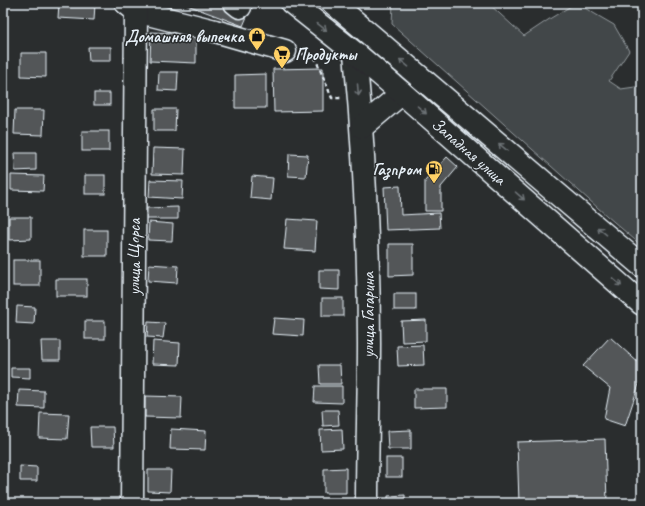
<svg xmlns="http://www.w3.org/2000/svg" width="645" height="506" font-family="Caveat,sans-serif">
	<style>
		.green { fill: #424648; stroke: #959ca0 }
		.building { fill: #535759; stroke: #e8f1f8 }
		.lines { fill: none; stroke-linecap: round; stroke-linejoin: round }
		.minor-casing { stroke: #e8f1f8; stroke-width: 25 }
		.major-casing { stroke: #e8f1f8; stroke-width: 25 }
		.path { stroke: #e8f1f8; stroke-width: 2.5; stroke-dasharray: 4 3; stroke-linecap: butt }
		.minor { stroke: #2a2d2e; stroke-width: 22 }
		.major { stroke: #2a2d2e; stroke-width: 22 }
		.oneway { stroke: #6c7275 }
		.labels { text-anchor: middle; stroke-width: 3; stroke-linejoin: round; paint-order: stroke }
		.poi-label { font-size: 17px; font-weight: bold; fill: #e8f1f8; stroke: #2a2d2e; text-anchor: end }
		.street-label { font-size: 17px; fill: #e8f1f8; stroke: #2a2d2e }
	</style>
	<rect width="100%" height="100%" fill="#2a2d2e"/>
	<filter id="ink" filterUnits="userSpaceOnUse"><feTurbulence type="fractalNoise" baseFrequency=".025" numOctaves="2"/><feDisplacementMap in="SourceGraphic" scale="8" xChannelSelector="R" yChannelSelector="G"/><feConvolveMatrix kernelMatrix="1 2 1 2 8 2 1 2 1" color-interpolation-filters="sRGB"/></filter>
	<g filter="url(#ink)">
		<polygon class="green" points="393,3 488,3 524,36 551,18 576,3 614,25 629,51 609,81 621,89 642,86 642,246 607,216 392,24"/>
		<g class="building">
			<polygon points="59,3 108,3 108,5 95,4 94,20 58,18"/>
			<polygon points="182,3 223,3 249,12 243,26"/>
			<polygon points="151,32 196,34 196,63 150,61"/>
			<polygon points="88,47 111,47 111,61 89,61"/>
			<polygon points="21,53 46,53 46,77 21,76"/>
			<polygon points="323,68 323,111 274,112 273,69"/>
			<polygon points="159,72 178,72 177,91 158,90"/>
			<polygon points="266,74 266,108 235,108 235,75"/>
			<rect x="94" y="93" width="16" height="12"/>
			<polygon points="154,109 176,109 175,131 154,131"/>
			<polygon points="15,110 44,110 43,135 14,134"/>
			<rect x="82" y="131" width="27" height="20"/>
			<polygon points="153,148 185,149 184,175 152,174"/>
			<polygon points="14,153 36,153 36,170 15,171"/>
			<polygon points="289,154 308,155 306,177 288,176"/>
			<polygon points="447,157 458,167 441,187 441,211 425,211 425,181"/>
			<polygon points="11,175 44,176 43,191 11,190"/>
			<rect x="85" y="175" width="20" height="19"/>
			<polygon points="252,176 273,178 271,200 250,198"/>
			<polygon points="150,180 183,181 182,199 149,197"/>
			<polygon points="400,186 401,215 439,213 440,228 386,230 384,187"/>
			<polygon points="178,207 178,219 147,219 147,208"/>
			<polygon points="9,217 31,217 31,239 9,240"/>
			<polygon points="287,219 317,221 315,251 284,249"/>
			<polygon points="149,222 173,224 172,241 148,240"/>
			<rect x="84" y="230" width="23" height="26"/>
			<polygon points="389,244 413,244 413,275 389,276"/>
			<rect x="13" y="260" width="27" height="26"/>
			<polygon points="149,264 178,266 177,283 148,281"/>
			<polygon points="319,270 339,270 339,290 319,289"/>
			<rect x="56" y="279" width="31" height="17"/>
			<rect x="394" y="294" width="22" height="16"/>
			<rect x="322" y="298" width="21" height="18"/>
			<polygon points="17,306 35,307 34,324 16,323"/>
			<polygon points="274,318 304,320 303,336 272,334"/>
			<polygon points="426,320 426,341 402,342 401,321"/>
			<rect x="85" y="321" width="20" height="18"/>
			<polygon points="148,322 165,323 163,338 147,337"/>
			<polygon points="610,337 642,366 642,375 625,426 604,419 610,388 583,366"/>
			<polygon points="41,341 60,341 60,360 42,360"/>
			<polygon points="153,341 180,343 179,365 152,364"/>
			<polygon points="423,345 424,365 398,366 397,346"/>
			<polygon points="319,365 340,365 341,384 320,384"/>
			<polygon points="11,368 30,368 30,378 11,377"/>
			<polygon points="315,386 342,386 342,403 314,402"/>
			<polygon points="414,389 447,389 447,407 414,408"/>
			<polygon points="19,390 44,391 44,408 18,407"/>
			<polygon points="145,396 182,397 181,418 145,417"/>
			<polygon points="322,410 338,410 339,425 323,426"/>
			<polygon points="40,413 69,414 67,439 39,438"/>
			<polygon points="90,427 113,427 114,447 91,447"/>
			<polygon points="171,429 206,431 205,450 170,449"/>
			<polygon points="342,429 343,449 321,450 320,430"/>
			<polygon points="411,430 411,449 388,449 387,431"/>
			<polygon points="605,439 607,503 519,503 517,442"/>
			<rect x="386" y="458" width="16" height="19"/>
			<polygon points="20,466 37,467 37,481 20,481"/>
			<polygon points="346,468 346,493 324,493 324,469"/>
			<polygon points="148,470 171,470 170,492 148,491"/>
			<polygon points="405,495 405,503 388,503 388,496"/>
			<polygon points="22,501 42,502 42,503 22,503"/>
		</g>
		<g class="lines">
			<defs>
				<g id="minor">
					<polyline points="126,3 136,11 215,31 285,51"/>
					<polyline points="235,3 240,7"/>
					<path d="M355,53C364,149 369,246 369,343C369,396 367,450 367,503"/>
					<polyline points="362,127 402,93"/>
					<polyline points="132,503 136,11"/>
				</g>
				<g id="major">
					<polyline points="292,3 355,53 402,93 642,304"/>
					<polyline points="333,3 642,266"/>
				</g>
			</defs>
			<use href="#minor" class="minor-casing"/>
			<use href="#major" class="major-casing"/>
			<polyline class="path" points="302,54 314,55 332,98 342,98"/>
			<use href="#minor" class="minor"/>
			<use href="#major" class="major"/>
		</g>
		<defs><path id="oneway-shaft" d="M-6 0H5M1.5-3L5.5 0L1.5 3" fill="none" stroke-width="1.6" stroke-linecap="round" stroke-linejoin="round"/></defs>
		<g class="oneway">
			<use href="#oneway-shaft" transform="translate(322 27) rotate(38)"/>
			<use href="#oneway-shaft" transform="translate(404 63) rotate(-140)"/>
			<use href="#oneway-shaft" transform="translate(358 90) rotate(85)"/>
			<use href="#oneway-shaft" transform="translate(422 110) rotate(41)"/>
			<use href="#oneway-shaft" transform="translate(503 147) rotate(-140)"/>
			<use href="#oneway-shaft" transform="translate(520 196) rotate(41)"/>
			<use href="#oneway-shaft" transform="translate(602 231) rotate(-140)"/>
			<use href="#oneway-shaft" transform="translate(617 282) rotate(41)"/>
		</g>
	</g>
	<defs>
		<symbol id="shop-pin" viewBox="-11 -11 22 30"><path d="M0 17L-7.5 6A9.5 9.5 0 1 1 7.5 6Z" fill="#ffd166" stroke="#2a2d2e"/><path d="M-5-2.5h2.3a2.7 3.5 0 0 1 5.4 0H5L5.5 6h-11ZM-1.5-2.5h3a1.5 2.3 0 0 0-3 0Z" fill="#111"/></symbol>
		<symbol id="supermarket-pin" viewBox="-11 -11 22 30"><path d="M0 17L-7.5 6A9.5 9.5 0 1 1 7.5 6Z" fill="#ffd166" stroke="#2a2d2e"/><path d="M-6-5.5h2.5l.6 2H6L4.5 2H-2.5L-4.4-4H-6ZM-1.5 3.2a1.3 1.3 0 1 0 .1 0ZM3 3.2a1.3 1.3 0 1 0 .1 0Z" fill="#111"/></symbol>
		<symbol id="fuel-pin" viewBox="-11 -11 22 30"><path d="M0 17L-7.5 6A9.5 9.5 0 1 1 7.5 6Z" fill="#ffd166" stroke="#2a2d2e"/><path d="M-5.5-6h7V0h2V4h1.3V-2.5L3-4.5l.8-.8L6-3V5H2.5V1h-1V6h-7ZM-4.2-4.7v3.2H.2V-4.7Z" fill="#111"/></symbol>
	</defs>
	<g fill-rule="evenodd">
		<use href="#shop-pin" x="247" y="26" width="20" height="27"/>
		<use href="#supermarket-pin" x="272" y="44" width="20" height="27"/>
		<use href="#fuel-pin" x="424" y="159" width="20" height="27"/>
	</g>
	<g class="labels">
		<g class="poi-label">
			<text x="244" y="42">Домашняя выпечка</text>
			<text x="295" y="60" text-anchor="start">Продукты</text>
			<text x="421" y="175">Газпром</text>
		</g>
		<g class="street-label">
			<text transform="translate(469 151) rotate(41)" y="6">Западная улица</text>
			<text transform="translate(134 257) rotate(-90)" y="6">улица Щорса</text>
			<text transform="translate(368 315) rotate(-90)" y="6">улица Гагарина</text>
		</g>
	</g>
	<rect width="645" height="506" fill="none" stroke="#2a2d2e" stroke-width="16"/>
	<rect x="8" y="8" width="629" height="490" fill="none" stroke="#e8f1f8" stroke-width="1.5" filter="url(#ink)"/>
</svg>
